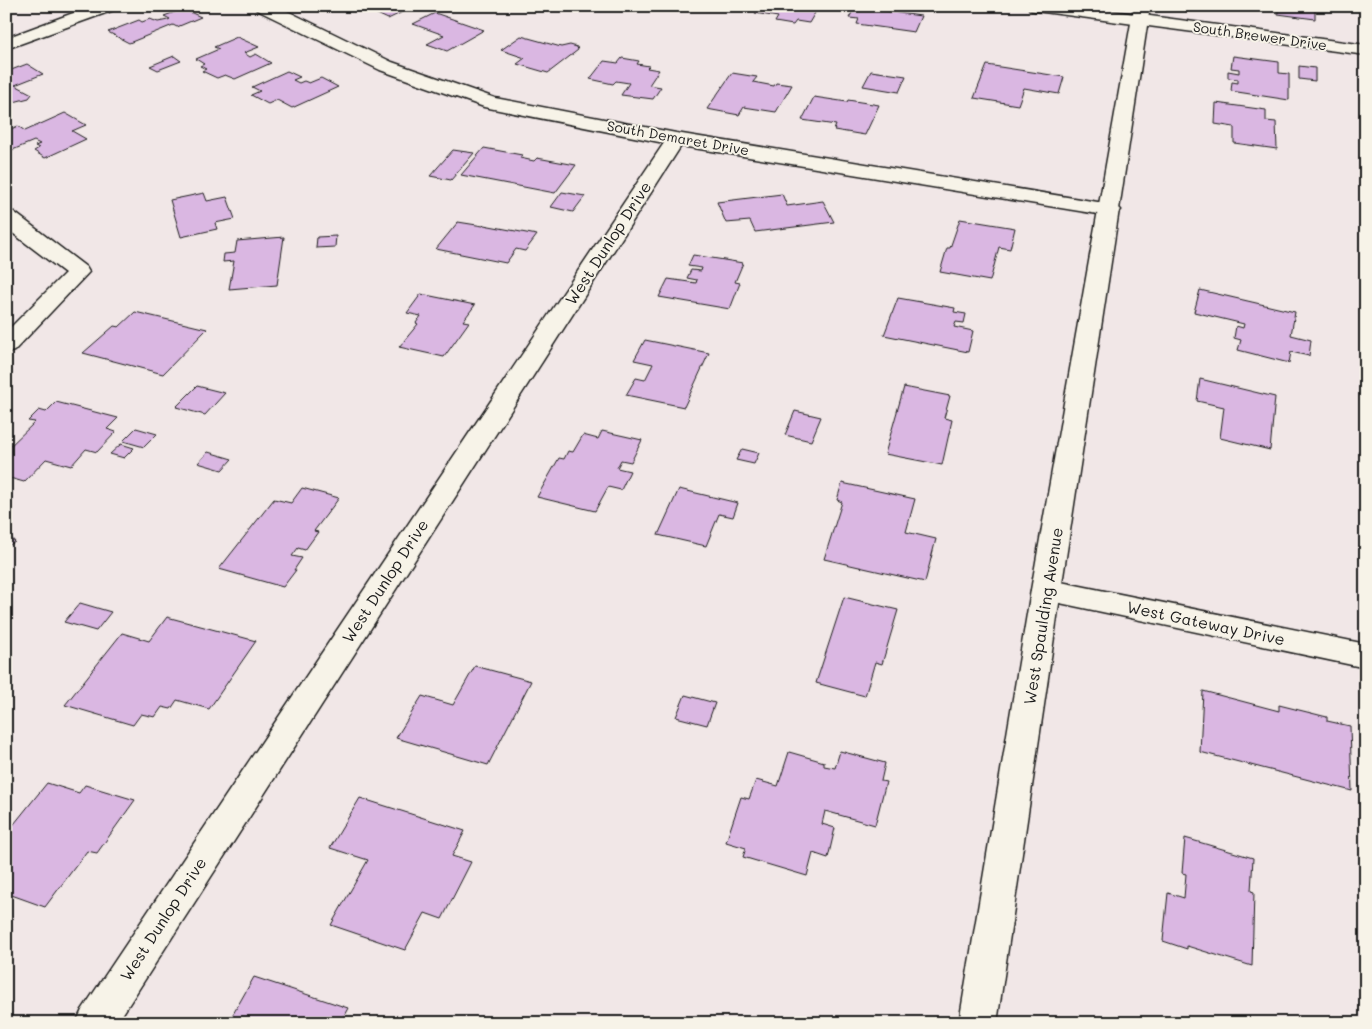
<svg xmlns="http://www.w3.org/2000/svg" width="1372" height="1029" font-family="Mali,sans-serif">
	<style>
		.building { fill: #dab7e2; stroke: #1c1c1c }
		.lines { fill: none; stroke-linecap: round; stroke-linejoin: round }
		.street-casing { stroke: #1c1c1c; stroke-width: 3 }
		.secondary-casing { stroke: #1c1c1c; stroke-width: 3 }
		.street { fill: #f7f3e8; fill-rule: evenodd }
		.secondary { fill: #f7f3e8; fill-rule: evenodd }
		.labels { text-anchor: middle; stroke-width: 4; stroke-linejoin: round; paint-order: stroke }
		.far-street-label { font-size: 14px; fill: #1c1c1c; stroke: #f7f3e8 }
		.street-label { font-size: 16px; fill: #1c1c1c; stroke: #f7f3e8 }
	</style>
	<rect width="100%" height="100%" fill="#f1e7e7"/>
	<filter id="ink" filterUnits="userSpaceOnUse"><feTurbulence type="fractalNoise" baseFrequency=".02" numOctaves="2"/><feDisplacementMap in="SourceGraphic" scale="10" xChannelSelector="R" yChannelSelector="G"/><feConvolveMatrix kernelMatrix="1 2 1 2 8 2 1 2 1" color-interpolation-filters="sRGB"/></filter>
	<g filter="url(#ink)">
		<g class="building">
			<polygon points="360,6 415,6 388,19"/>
			<polygon points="683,6 716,6 714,9 708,10"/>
			<polygon points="760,6 819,6 809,23 796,21 793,25 775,22 778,17 755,13"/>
			<polygon points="1268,6 1315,6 1315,19 1278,14 1278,9"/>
			<polygon points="855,7 921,16 914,32 857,24 859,19 849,18"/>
			<polygon points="183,9 201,17 177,27 173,25 129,43 108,32 139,20 142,22 150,19 158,22 168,20 170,19 164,16"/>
			<polygon points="435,13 484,30 447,51 427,44 444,35 413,24"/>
			<polygon points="521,36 561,47 570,45 577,47 578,50 548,73 517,64 525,58 501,50"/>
			<polygon points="237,37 259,47 244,53 250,57 256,54 271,63 235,79 225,75 217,78 202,71 206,69 200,66 204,64 196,59 219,49 214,47"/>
			<polygon points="174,56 181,61 158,70 150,66"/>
			<polygon points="1233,56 1279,62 1279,73 1289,74 1289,100 1231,91 1232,82 1238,83 1238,79 1228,78 1228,71 1239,73 1239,69 1231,68"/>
			<polygon points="622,58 639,61 637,64 649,66 647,68 659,70 649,85 661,87 653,99 621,95 629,83 616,81 613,84 590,79 604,61 618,63"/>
			<polygon points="27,64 43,74 15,85 32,94 29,98 6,104 6,72"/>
			<polygon points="987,65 1064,77 1059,94 1024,88 1018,105 974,98"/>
			<polygon points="1299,66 1315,68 1315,81 1299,79"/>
			<polygon points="287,71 300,77 293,80 299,83 304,81 309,83 321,78 338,87 292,108 277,100 268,104 251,95 260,91 252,87"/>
			<polygon points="871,71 906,76 899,92 863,86"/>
			<polygon points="732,73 757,77 753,82 774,86 776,83 792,85 776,112 744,107 739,115 707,109"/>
			<polygon points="814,97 847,102 848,100 879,105 865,135 834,130 836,125 802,120"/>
			<polygon points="1216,103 1266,110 1266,121 1276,122 1277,149 1234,143 1234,127 1215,124"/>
			<polygon points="65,113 86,125 72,131 86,139 45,158 34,151 39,148 35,146 40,144 34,141 10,151 6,149 6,131 18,126 25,131"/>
			<polygon points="484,148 522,155 520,158 534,161 537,158 576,165 555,193 461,175"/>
			<polygon points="453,150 474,153 451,180 430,176"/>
			<polygon points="562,192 585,196 573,212 551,207"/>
			<polygon points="204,193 207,201 227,197 235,219 215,223 217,229 181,237 170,200"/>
			<polygon points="782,194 787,206 823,201 834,222 755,232 750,221 726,223 717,202"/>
			<polygon points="960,219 1015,228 1010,249 999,247 990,281 940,272 947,248 950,248"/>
			<polygon points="458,222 483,226 484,225 537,235 525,251 516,249 506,263 436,249"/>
			<polygon points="336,236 335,247 316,248 317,237"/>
			<polygon points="284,237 277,285 229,289 234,261 223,262 224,254 235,253 237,241"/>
			<polygon points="693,255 743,263 735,282 740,283 730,309 659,297 668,279 696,283 697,280 687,278 691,270 701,271 702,268 688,266"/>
			<polygon points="1200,290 1295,312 1291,335 1311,340 1309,356 1291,352 1289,363 1238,350 1241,340 1234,338 1236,326 1243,328 1244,324 1194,312"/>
			<polygon points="421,294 475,305 463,321 469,322 444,357 399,347 418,324 416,323 421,316 407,313"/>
			<polygon points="898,298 955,308 954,312 966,314 964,323 956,322 954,327 973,331 968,352 884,335"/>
			<polygon points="135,312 207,329 163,374 83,353 114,326 119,327"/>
			<polygon points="645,340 709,353 684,407 626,395 636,378 645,380 653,364 634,360"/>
			<polygon points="1200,379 1275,397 1270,450 1220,438 1224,407 1197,401"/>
			<polygon points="197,386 225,393 205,415 176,407"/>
			<polygon points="904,387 950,396 944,418 952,420 942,465 885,454"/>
			<polygon points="56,402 118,418 107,429 116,432 97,452 86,449 71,466 46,459 24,482 6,477 6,455 11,451 6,450 35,422 28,421 39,410 46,412"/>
			<polygon points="795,411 821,417 811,441 785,435"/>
			<polygon points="136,428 157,434 144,447 123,441"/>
			<polygon points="602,431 642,440 631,462 621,460 617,468 630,471 621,490 608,487 595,511 537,497 559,458 564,459 568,451 573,452 583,435 598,439"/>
			<polygon points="121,444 134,448 124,458 110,454"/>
			<polygon points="742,449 759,453 754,464 736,460"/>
			<polygon points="208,452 232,459 222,470 198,463"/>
			<polygon points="842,483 915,499 906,532 936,539 925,582 824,559 842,502 837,500"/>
			<polygon points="302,488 339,498 314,531 318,532 305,550 298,548 292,556 302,558 294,570 296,570 283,587 219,569 274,499 291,503"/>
			<polygon points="679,489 738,503 733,517 719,514 706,546 658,535"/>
			<polygon points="6,532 15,542 6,547"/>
			<polygon points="844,597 898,610 882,664 875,662 865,696 816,683"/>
			<polygon points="80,603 111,612 96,631 64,622"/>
			<polygon points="167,617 256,641 209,709 177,700 171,709 162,707 155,717 141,714 133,725 65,705 122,633 149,641"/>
			<polygon points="475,666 531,681 488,765 396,738 422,696 453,705"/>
			<polygon points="1203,691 1279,711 1279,705 1327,717 1327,721 1350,726 1352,791 1200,752"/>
			<polygon points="685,695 715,703 707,725 676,717"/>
			<polygon points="840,751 885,763 881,781 886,782 875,825 825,811 822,824 835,828 828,858 813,853 807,876 743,857 746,848 726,842 741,797 749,799 756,780 778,786 789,752 824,762 824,766 835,768"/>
			<polygon points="47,783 79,793 85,785 135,800 97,853 87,851 45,907 6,893 6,834"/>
			<polygon points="360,798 465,831 452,856 471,862 442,919 425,913 405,950 331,925 368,860 330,848"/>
			<polygon points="1185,838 1253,858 1251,891 1254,892 1252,966 1187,946 1187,949 1163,941 1168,893 1184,898 1186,874 1182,873"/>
			<polygon points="254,977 348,1008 340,1023 228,1023"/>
		</g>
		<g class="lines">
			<defs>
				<g id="street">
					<polygon points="92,6 116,6 114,10 6,49 6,38"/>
					<polygon points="255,6 277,6 392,62 495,98 676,133 1110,204 1117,206 1121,210 1117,214 1110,216 681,146 117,1023 76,1023 82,1010 664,143 484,107 380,70 257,10"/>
					<polygon points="1028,6 1076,6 1366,45 1366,55 1036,11 1030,10"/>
					<polygon points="6,211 14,212 86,267 89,272 14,351 6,353 6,332 65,273 6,228"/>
					<polygon points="1046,579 1366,644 1366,668 1036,598 1031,590 1036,582"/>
				</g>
				<polygon id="secondary" points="1134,6 1150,6 1061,590 997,1023 959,1023 1031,590"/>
			</defs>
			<use href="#street" class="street-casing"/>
			<use href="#secondary" class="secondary-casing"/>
			<use href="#street" class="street"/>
			<use href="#secondary" class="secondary"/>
		</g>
	</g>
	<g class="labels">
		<g class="far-street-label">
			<text transform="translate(1260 36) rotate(8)" y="5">South Brewer Drive</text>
			<text transform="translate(678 138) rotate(10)" y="5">South Demaret Drive</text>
		</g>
		<g class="street-label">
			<text transform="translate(608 243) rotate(-57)" y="6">West Dunlop Drive</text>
			<text transform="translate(385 581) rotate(-57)" y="6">West Dunlop Drive</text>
			<text transform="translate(1043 616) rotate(-81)" y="6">West Spaulding Avenue</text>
			<text transform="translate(1206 623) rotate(12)" y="6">West Gateway Drive</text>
			<text transform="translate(163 919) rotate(-57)" y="6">West Dunlop Drive</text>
		</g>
	</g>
	<rect width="1372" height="1029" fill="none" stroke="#f7f3e8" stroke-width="25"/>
	<rect x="12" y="12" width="1347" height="1004" fill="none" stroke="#1c1c1c" stroke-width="2" filter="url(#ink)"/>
</svg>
